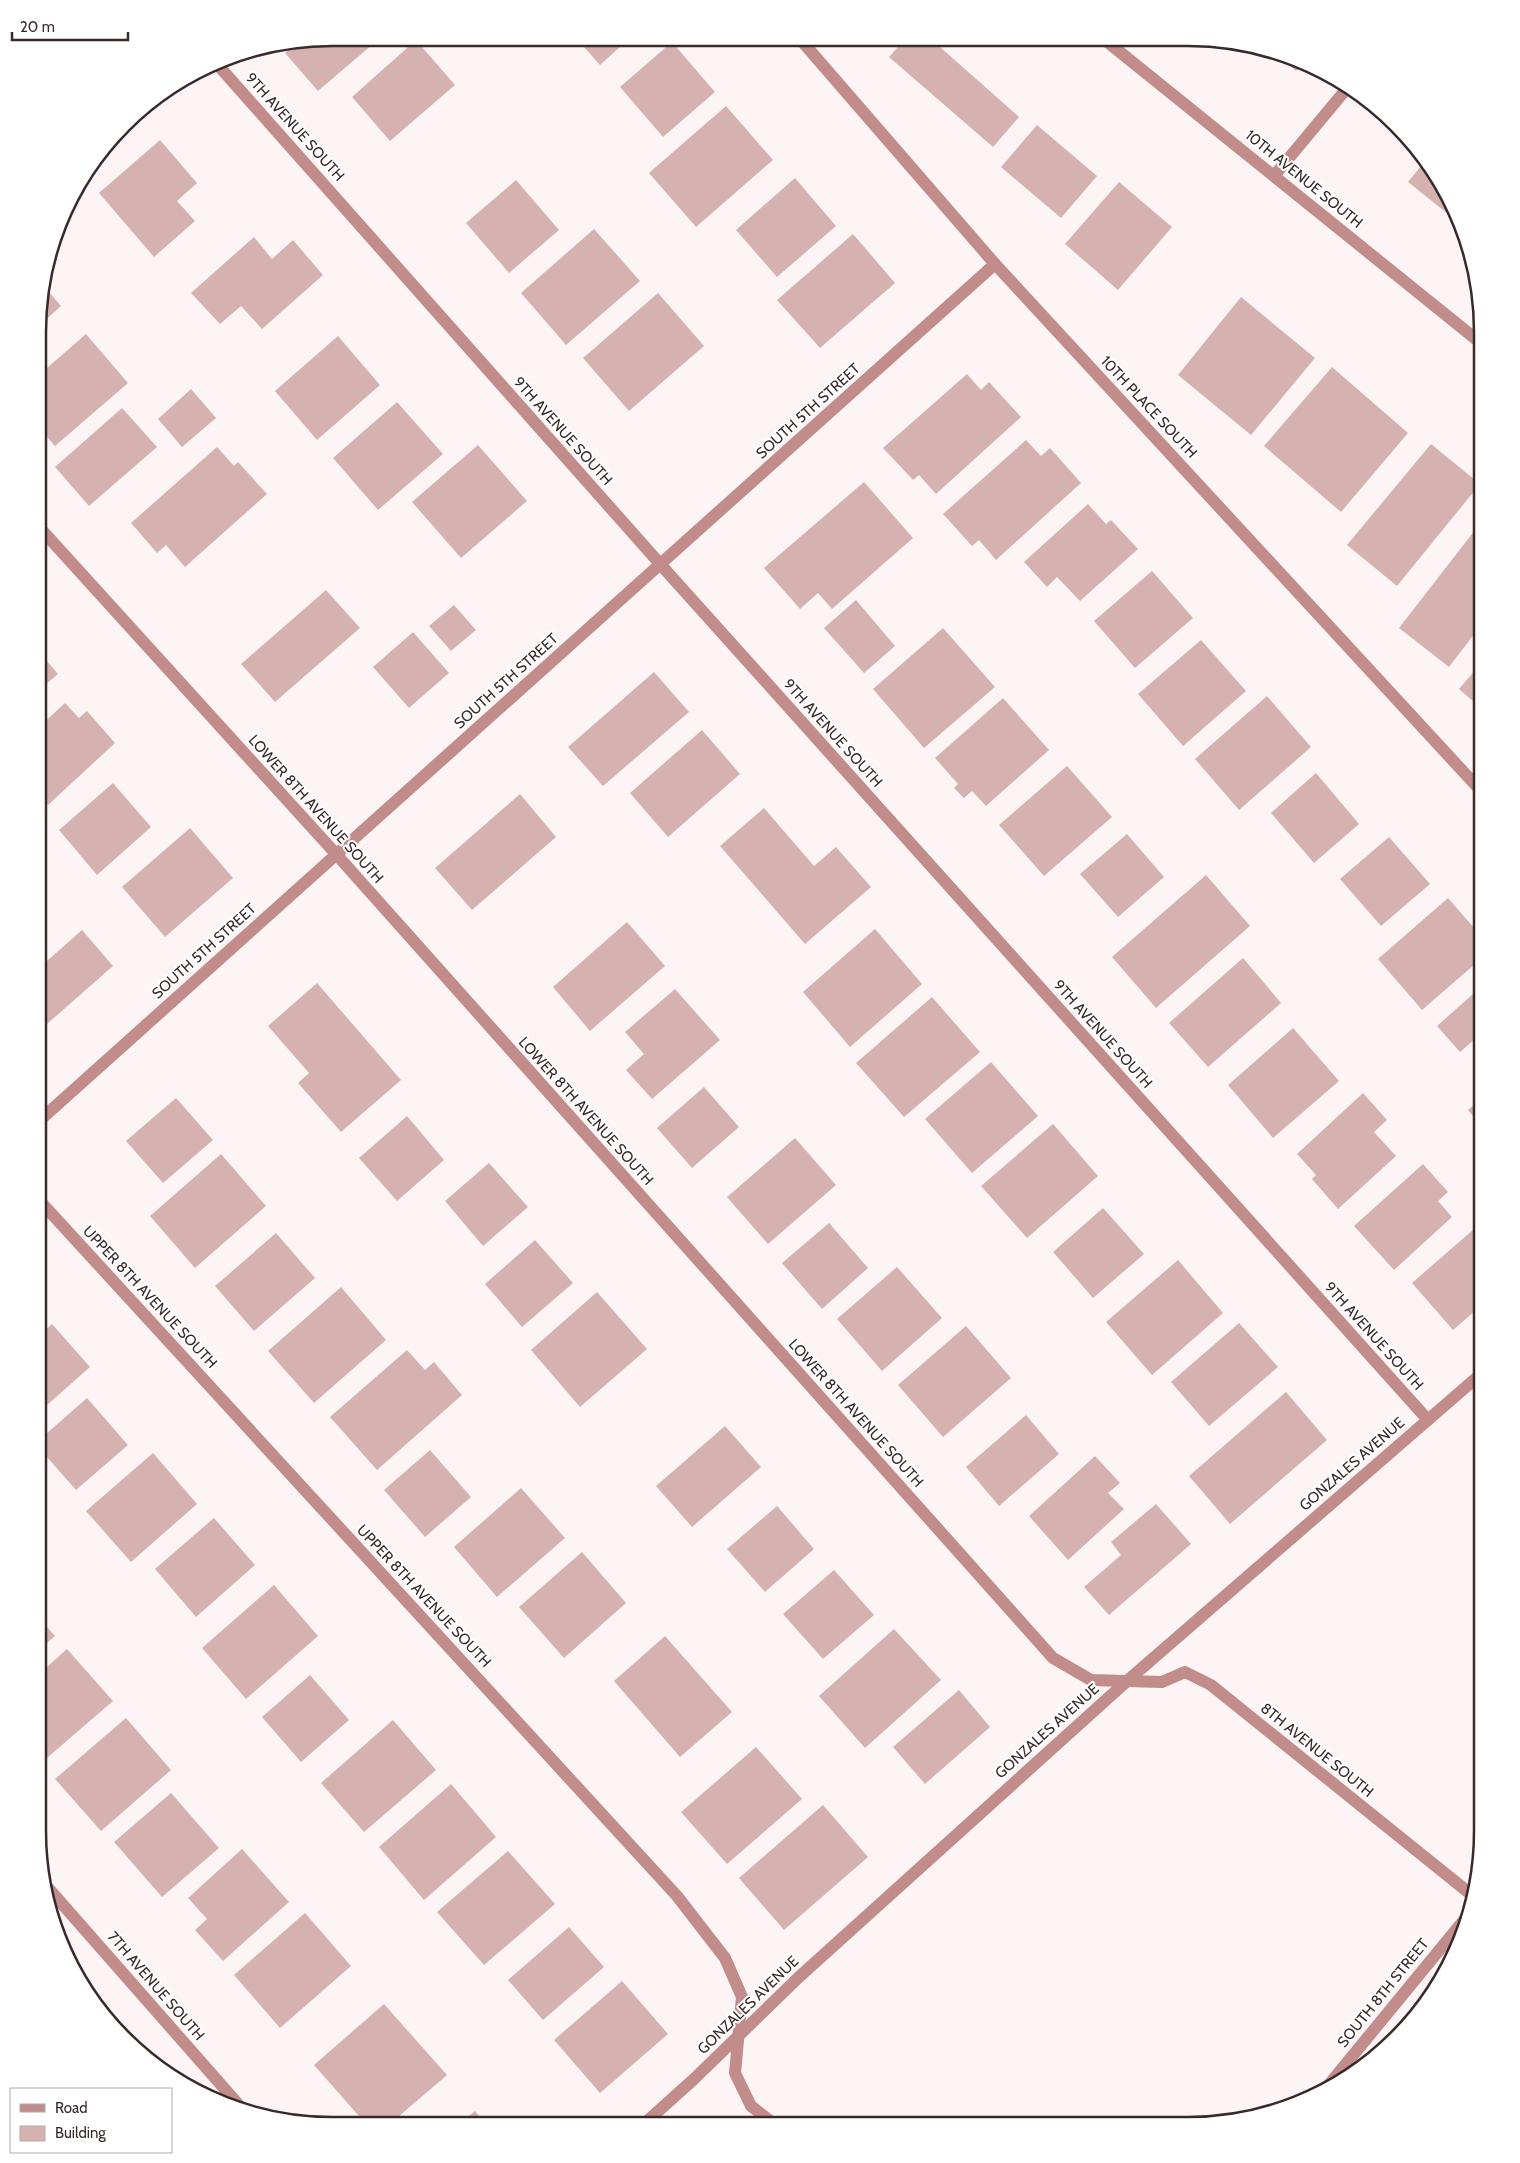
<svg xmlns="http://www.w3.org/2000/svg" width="1520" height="2163" font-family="Cabin,sans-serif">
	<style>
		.building { fill: #d5b2b0 }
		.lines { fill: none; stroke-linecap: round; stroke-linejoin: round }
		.minor { stroke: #c18c89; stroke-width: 12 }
		.labels { text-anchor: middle; stroke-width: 4; stroke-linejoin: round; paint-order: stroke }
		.street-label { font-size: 15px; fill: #382a29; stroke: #fff }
		.rim { fill: none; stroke: #382a29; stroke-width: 2.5 }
	</style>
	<rect width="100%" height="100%" fill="#fdf5f5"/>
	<g class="building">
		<polygon points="332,37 380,38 318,91 285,53 296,43"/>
		<polygon points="576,38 630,38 600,65"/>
		<polygon points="905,39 931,39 1019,117 993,147 889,57"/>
		<polygon points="416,40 455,85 390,141 352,97"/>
		<polygon points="672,42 715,92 663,137 620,87"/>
		<polygon points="1273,52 1301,60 1304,62 1296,71"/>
		<polygon points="726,106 773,160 696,227 649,173"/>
		<polygon points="1037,125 1097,176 1061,218 1001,167"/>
		<polygon points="160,140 197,183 177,201 195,221 154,257 99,193"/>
		<polygon points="1425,161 1452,202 1454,206 1448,214 1408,182"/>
		<polygon points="795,178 836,226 777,277 736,230"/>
		<polygon points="516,180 559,230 509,273 466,223"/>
		<polygon points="1119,182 1172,227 1118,290 1065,244"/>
		<polygon points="594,229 640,281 566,345 521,293"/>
		<polygon points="853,234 895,283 820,348 777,300"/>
		<polygon points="254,237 272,259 293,240 323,275 262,329 241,306 220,324 191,293"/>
		<polygon points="43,285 61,306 40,325 40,293"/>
		<polygon points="658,293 704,346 629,411 583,358"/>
		<polygon points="1241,297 1315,358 1251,435 1178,375"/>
		<polygon points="86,334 128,383 55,446 40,429 40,374"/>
		<polygon points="338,336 380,385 317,440 275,391"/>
		<polygon points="1332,367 1408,433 1341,512 1264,446"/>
		<polygon points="967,374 981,390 989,382 1021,417 936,494 919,475 913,480 883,448"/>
		<polygon points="191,389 216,418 182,447 158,419"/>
		<polygon points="397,402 443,454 378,510 333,458"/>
		<polygon points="122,408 157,447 89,506 55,467"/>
		<polygon points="1026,440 1041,456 1050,448 1081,483 996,560 979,540 972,546 943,514"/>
		<polygon points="1431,444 1480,484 1397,586 1347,545"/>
		<polygon points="478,445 527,501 461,558 412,502"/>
		<polygon points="217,447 234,466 238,462 267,494 185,567 166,545 157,553 131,523"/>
		<polygon points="864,482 913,538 832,609 818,593 800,609 764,568"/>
		<polygon points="1088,504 1106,524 1111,520 1138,549 1080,601 1057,577 1047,587 1024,562"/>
		<polygon points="1482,521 1482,624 1449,667 1399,628"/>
		<polygon points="1152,571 1193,618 1135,668 1094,621"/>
		<polygon points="326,590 360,628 275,702 241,664"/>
		<polygon points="856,600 895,646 864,673 824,628"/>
		<polygon points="454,605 476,630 451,651 429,626"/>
		<polygon points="943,628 995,687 924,748 873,689"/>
		<polygon points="413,632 449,673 409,708 373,667"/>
		<polygon points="1201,640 1246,691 1183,746 1138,694"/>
		<polygon points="39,652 58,674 39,690"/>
		<polygon points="1482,662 1482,709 1459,689"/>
		<polygon points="654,672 689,712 603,786 568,747"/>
		<polygon points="1267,696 1311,747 1239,810 1195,759"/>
		<polygon points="1003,698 1049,750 986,806 972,791 964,798 954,788 958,784 935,758"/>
		<polygon points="65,703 79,718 87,711 115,743 48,805 39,796 39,727"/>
		<polygon points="702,730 740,774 668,837 630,793"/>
		<polygon points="1067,766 1112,817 1044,876 999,825"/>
		<polygon points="1316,773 1359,824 1314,863 1271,813"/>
		<polygon points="113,783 151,827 97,875 59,830"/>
		<polygon points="520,794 556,837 472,910 435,868"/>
		<polygon points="764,808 814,866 836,847 871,887 805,944 720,846"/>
		<polygon points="190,828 233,878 165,937 122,887"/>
		<polygon points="1127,834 1164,877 1118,917 1080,874"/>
		<polygon points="1389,837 1430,884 1381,926 1340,879"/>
		<polygon points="1206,875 1250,926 1156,1008 1112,957"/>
		<polygon points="1448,898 1482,937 1482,958 1422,1010 1378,959"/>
		<polygon points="627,922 665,966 590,1031 553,987"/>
		<polygon points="875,929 922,984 850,1047 803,992"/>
		<polygon points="82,930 113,966 39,1031 39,968"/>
		<polygon points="1243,958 1281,1003 1208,1067 1169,1023"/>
		<polygon points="317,983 401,1080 341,1132 298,1083 309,1073 268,1026"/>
		<polygon points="1482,986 1482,1049 1474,1040 1460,1052 1437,1026"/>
		<polygon points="675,989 720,1040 652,1099 626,1070 644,1054 625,1032"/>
		<polygon points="932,997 980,1052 904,1117 856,1063"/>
		<polygon points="1293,1028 1339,1081 1273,1138 1228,1085"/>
		<polygon points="991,1062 1038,1116 972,1173 925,1119"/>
		<polygon points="704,1087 739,1127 692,1168 657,1128"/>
		<polygon points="1363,1093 1387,1120 1374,1132 1396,1156 1338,1209 1312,1179 1316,1175 1297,1154"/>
		<polygon points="176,1098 213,1140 163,1183 126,1141"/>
		<polygon points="1482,1098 1482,1127 1468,1110"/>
		<polygon points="407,1116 444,1160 397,1201 359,1158"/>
		<polygon points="1053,1124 1098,1176 1027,1238 981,1186"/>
		<polygon points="795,1138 836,1185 768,1244 727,1197"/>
		<polygon points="221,1154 266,1206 195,1268 150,1216"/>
		<polygon points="489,1163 528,1207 483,1246 445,1201"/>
		<polygon points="1423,1164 1448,1192 1438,1201 1452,1217 1394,1270 1354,1226"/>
		<polygon points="1103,1208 1144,1254 1093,1298 1053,1252"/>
		<polygon points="1482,1222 1482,1305 1453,1330 1412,1283"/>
		<polygon points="829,1223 868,1268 822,1309 782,1263"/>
		<polygon points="276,1233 315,1278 254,1331 215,1286"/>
		<polygon points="535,1240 573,1283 522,1327 485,1284"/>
		<polygon points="1178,1260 1223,1313 1152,1375 1106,1322"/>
		<polygon points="897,1267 942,1318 882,1371 837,1319"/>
		<polygon points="341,1287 386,1340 314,1403 268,1351"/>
		<polygon points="597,1292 647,1349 580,1407 531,1350"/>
		<polygon points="1239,1323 1278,1367 1209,1426 1171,1382"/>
		<polygon points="52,1324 90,1367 38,1413 38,1337"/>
		<polygon points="966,1326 1011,1378 943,1437 898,1385"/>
		<polygon points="407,1350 425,1370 434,1362 462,1395 377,1470 330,1417"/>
		<polygon points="1286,1392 1327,1440 1230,1524 1189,1476"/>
		<polygon points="87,1398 128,1445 76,1490 38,1447 38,1441"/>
		<polygon points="1026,1415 1059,1454 999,1506 966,1467"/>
		<polygon points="725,1426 761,1467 692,1527 656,1486"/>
		<polygon points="430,1450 471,1497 425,1537 384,1490"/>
		<polygon points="153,1453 197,1504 131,1562 86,1511"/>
		<polygon points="1095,1456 1120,1483 1108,1493 1124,1509 1068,1560 1029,1516"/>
		<polygon points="521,1488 565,1538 497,1597 454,1547"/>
		<polygon points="1156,1504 1191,1544 1109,1615 1084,1587 1121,1555 1111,1542"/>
		<polygon points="777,1506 814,1549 765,1592 727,1549"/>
		<polygon points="214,1518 255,1565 196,1617 155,1569"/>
		<polygon points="582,1552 626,1603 564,1658 519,1607"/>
		<polygon points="834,1570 874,1615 823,1659 783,1614"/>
		<polygon points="274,1585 318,1636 246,1699 202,1648"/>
		<polygon points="38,1617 55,1636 38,1651"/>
		<polygon points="894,1629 941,1680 865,1748 819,1696"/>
		<polygon points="665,1636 732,1712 680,1757 614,1681"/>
		<polygon points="67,1649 113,1701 40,1764 38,1761 38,1675"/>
		<polygon points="310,1675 349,1720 301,1762 262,1717"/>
		<polygon points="959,1690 990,1727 925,1784 893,1747"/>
		<polygon points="126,1718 171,1770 101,1831 55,1779"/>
		<polygon points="393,1720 436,1770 364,1832 321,1783"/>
		<polygon points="756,1747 802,1799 727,1864 681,1812"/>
		<polygon points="451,1784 496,1837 424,1900 379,1847"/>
		<polygon points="171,1793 219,1848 162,1897 114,1842"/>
		<polygon points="823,1805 868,1857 784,1930 739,1878"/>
		<polygon points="242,1849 289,1902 223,1961 195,1930 207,1919 188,1898"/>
		<polygon points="508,1851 555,1904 484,1965 437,1912"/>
		<polygon points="305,1913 351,1966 280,2028 234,1975"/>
		<polygon points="569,1927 604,1967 543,2020 508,1980"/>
		<polygon points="622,1981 668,2034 600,2093 554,2040"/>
		<polygon points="384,2004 447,2075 391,2123 365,2123 314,2065"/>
		<polygon points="475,2111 486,2124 460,2123"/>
	</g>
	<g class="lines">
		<g class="minor">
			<polyline points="800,39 995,264 1482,792"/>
			<polyline points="1105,40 1482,344"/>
			<polyline points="217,64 661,565 1428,1420"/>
			<polyline points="1274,176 1348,87"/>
			<polyline points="40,528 336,854 1053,1658 1091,1680 1162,1682 1185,1672 1211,1685 1473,1896"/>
			<polyline points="39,1121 995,264"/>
			<polyline points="39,1200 677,1896 725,1958 742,1997 735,2073 751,2106 774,2124"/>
			<polyline points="42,1881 245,2112"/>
			<polyline points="1322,2093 1469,1914"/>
			<polyline points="644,2124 694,2079 799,1977 1127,1681 1482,1373"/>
		</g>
	</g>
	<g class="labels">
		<g class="street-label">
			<text transform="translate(295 127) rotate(48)" y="5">9TH AVENUE SOUTH</text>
			<text transform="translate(1304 179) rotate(39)" y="5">10TH AVENUE SOUTH</text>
			<text transform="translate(1149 407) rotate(47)" y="5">10TH PLACE SOUTH</text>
			<text transform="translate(808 411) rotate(-42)" y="5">SOUTH 5TH STREET</text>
			<text transform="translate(563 431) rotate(48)" y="5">9TH AVENUE SOUTH</text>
			<text transform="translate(506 681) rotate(-42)" y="5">SOUTH 5TH STREET</text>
			<text transform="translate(833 733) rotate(48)" y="5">9TH AVENUE SOUTH</text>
			<text transform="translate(316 809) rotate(48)" y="5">LOWER 8TH AVENUE SOUTH</text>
			<text transform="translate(204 951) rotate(-42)" y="5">SOUTH 5TH STREET</text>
			<text transform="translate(1103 1034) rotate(48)" y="5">9TH AVENUE SOUTH</text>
			<text transform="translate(586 1111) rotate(48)" y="5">LOWER 8TH AVENUE SOUTH</text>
			<text transform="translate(150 1297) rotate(47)" y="5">UPPER 8TH AVENUE SOUTH</text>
			<text transform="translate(1374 1336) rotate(48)" y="5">9TH AVENUE SOUTH</text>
			<text transform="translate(856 1413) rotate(48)" y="5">LOWER 8TH AVENUE SOUTH</text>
			<text transform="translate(1352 1464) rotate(-41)" y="5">GONZALES AVENUE</text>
			<text transform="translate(424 1596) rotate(47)" y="5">UPPER 8TH AVENUE SOUTH</text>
			<text transform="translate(1047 1731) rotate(-42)" y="5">GONZALES AVENUE</text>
			<text transform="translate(1317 1750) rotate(39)" y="5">8TH AVENUE SOUTH</text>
			<text transform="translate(156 1986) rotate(49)" y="5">7TH AVENUE SOUTH</text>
			<text transform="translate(1383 1993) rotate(-51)" y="5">SOUTH 8TH STREET</text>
			<text transform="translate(748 2005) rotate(-44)" y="5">GONZALES AVENUE</text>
		</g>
	</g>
	<path d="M0 0H1520V2163H0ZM332 46H1188A286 286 0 0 1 1474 332V1831A286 286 0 0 1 1188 2117H332A286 286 0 0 1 46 1831V332A286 286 0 0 1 332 46Z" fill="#fff" fill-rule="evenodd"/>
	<path class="rim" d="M332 46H1188A286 286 0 0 1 1474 332V1831A286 286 0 0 1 1188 2117H332A286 286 0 0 1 46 1831V332A286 286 0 0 1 332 46Z"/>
	<rect x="10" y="2088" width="162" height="65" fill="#ffffff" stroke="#afaaa9"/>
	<rect x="20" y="2104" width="25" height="8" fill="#c18c89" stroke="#afaaa9"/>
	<text x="55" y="2113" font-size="15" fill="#382a29">Road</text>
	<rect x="20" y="2126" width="25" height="15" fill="#d5b2b0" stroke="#afaaa9"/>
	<text x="55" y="2138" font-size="15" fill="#382a29">Building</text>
	<path d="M12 32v8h116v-8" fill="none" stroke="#382a29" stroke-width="2.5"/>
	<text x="20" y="32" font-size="15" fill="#382a29" stroke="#ffffff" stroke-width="4" paint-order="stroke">20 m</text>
</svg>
